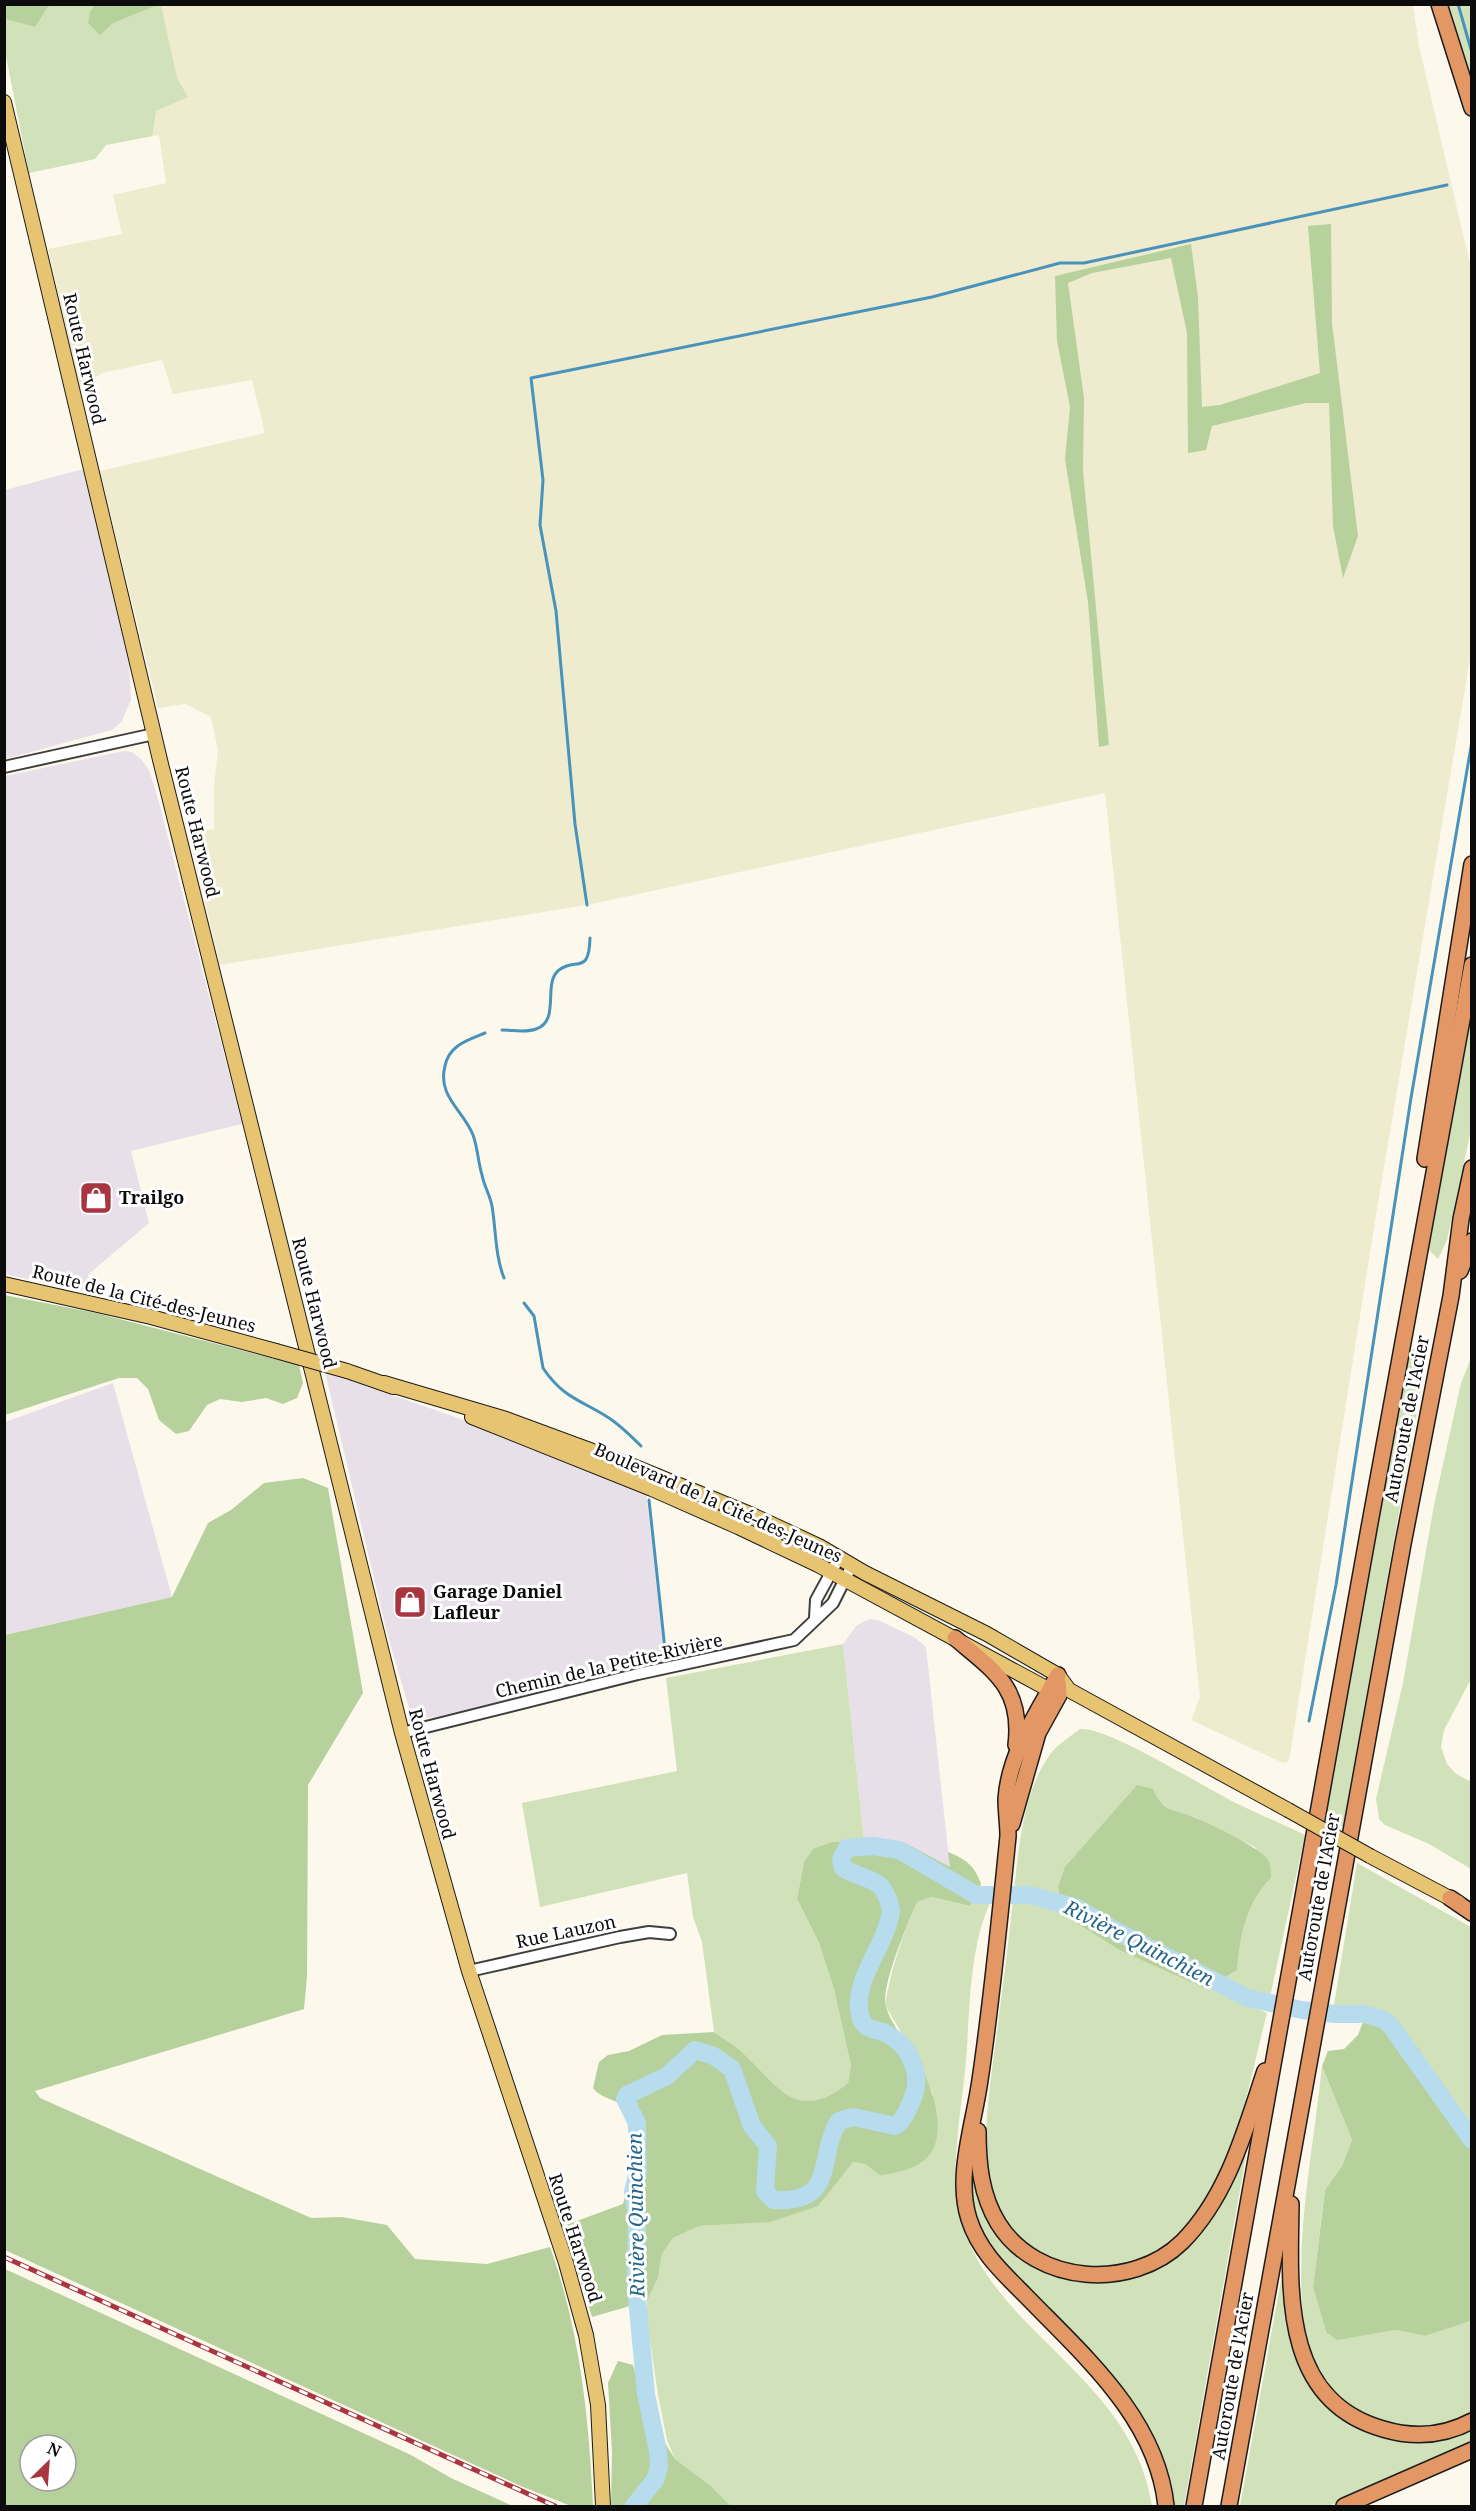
<svg xmlns="http://www.w3.org/2000/svg" width="1476" height="2511" font-family="'Noto Serif',serif">
	<style>
		.industrial { fill: #e8e0e9 }
		.farmland { fill: #efebcf }
		.green { fill: #d1e2ba }
		.forest { fill: #b6d19b; fill-rule: evenodd }
		.lines { fill: none; stroke-linecap: round; stroke-linejoin: round }
		.stream { stroke: #4793bb; stroke-width: 3 }
		.river { stroke: #b6dcee; stroke-width: 18 }
		.minor-casing { stroke: #3e3e3e; stroke-width: 14 }
		.major-casing { stroke: #1c1c1c; stroke-width: 16 }
		.highway-casing { stroke: #1c1c1c; stroke-width: 18 }
		.minor { stroke: #fff; stroke-width: 10 }
		.major { stroke: #e7c471; stroke-width: 14 }
		.highway { stroke: #e29764; stroke-width: 15 }
		.rail-casing { stroke: #a93541; stroke-width: 5 }
		.rail { stroke: #fff; stroke-width: 3; stroke-dasharray: 9; stroke-linecap: butt }
		.major-bridge-casing { stroke: #1c1c1c; stroke-width: 16; stroke-linecap: butt }
		.major-bridge { stroke: #e7c471; stroke-width: 14 }
		.labels { text-anchor: middle; stroke-width: 6; stroke-linejoin: round; paint-order: stroke }
		.street-label { font-size: 18px; fill: #0b0b0b; stroke: #fff }
		.poi-label { font-size: 18px; font-weight: bold; fill: #0b0b0b; stroke: #fff; text-anchor: start }
		.water-label { font-size: 20px; font-style: italic; fill: #25658c; stroke: #fff }
	</style>
	<rect width="100%" height="100%" fill="#fdf8ec"/>
	<g class="industrial">
		<polygon points="83,469 129,664 131,700 122,721 112,730 5,759 5,490"/>
		<polygon points="124,751 132,752 141,759 149,770 157,795 242,1124 131,1151 149,1223 89,1274 82,1291 5,1274 5,776"/>
		<polygon points="325,1372 464,1420 646,1491 665,1664 435,1717 412,1718 387,1633"/>
		<polygon points="113,1383 172,1597 5,1635 5,1422"/>
		<polygon points="870,1619 878,1620 914,1637 926,1647 950,1868 905,1843 864,1840 843,1644 857,1625"/>
	</g>
	<polygon class="farmland" points="4,5 1413,5 1419,46 1471,268 1471,653 1378,1203 1289,1761 1283,1763 1191,1720 1200,1697 1105,793 592,904 220,965 189,835 214,829 214,787 218,750 211,717 185,704 158,708 100,471 265,433 252,380 173,394 162,360 102,373 80,388 48,249 122,234 113,195 166,183 159,135 106,145 95,159 29,173 5,51"/>
	<g class="green">
		<polygon points="49,5 161,5 177,78 188,97 156,111 152,136 106,145 95,159 29,173 5,51 4,19 35,27"/>
		<polygon points="1445,5 1471,5 1471,88"/>
		<polygon points="1471,1019 1471,1130 1447,1240 1438,1259 1429,1250 1431,1235"/>
		<polygon points="1471,1334 1471,1679 1444,1730 1441,1747 1447,1764 1455,1773 1471,1782 1471,1869 1429,1844 1385,1825 1379,1819 1376,1799 1403,1683 1434,1505 1461,1383 1470,1361"/>
		<polygon points="1413,1349 1425,1351 1427,1355 1343,1827 1325,1817 1407,1364"/>
		<path d="M843,1644L864,1840L832,1842L804,1862L797,1899L819,1943L834,1989L851,2066L848,2083C797,2124 779,2087 744,2054C735,2045 724,2039 714,2032L702,1942L693,1917L687,1873L540,1907L522,1803L677,1771L666,1678Z"/>
		<path d="M1080,1729C1108,1726 1206,1789 1238,1804C1260,1815 1283,1824 1305,1835L1270,1997L1254,1995L1222,1980L1237,1970C1240,1936 1246,1903 1271,1878L1255,1847L1195,1817L1174,1812L1158,1801L1153,1789L1058,1887L1059,1899L1014,1890C1019,1847 1023,1793 1049,1756C1056,1745 1070,1737 1080,1729Z"/>
		<path d="M1357,1863L1471,1927V2134C1425,2085 1421,1999 1333,2011Z"/>
		<path d="M932,1897L970,1906L973,1900L991,1901C969,1946 970,2011 966,2061C962,2108 948,2175 961,2220C993,2334 1132,2376 1152,2506H731L711,2486L675,2459L667,2440L658,2395L647,2320V2301L658,2278L662,2254L673,2238L699,2226L730,2224L843,2173L853,2162L865,2164L882,2176L922,2163L933,2094L921,2066L885,2005C891,1969 902,1936 917,1902Z"/>
		<path d="M1032,1898L1054,1908L1121,1951L1267,2013C1255,2058 1247,2105 1230,2149C1202,2220 1147,2289 1062,2262C1028,2251 1003,2228 993,2192C979,2141 990,2090 996,2039C1002,1993 1008,1946 1013,1900Z"/>
		<path d="M1322,2066L1352,2140L1342,2166L1325,2190L1323,2203L1313,2287L1326,2332L1347,2338L1396,2330L1425,2336L1468,2322L1471,2318V2414C1446,2430 1416,2429 1387,2424C1345,2417 1317,2378 1305,2340C1302,2329 1303,2315 1302,2303C1297,2224 1314,2145 1322,2066Z"/>
		<path d="M1242,2155L1246,2156L1184,2506H1172L1158,2449L1137,2408L1105,2369L987,2245L973,2213L971,2178H975C983,2196 997,2234 1009,2248C1024,2265 1050,2276 1073,2281C1134,2293 1190,2258 1220,2205C1228,2189 1235,2171 1242,2155Z"/>
		<path d="M1281,2280H1284C1291,2343 1298,2403 1364,2430C1382,2438 1403,2443 1423,2442C1439,2440 1456,2432 1471,2427V2444L1329,2506H1240Z"/>
	</g>
	<g class="forest">
		<polygon points="5,4 49,4 49,5 35,27 5,19"/>
		<polygon points="95,5 95,4 157,5 113,23 100,35 88,23 90,12"/>
		<polygon points="1331,224 1332,323 1358,536 1343,578 1333,526 1329,403 1306,403 1212,426 1206,450 1188,453 1187,333 1171,258 1092,273 1068,283 1084,398 1083,471 1109,745 1099,747 1088,602 1065,459 1070,407 1057,341 1055,276 1191,244 1198,297 1202,407 1220,405 1320,373 1308,226"/>
		<polygon points="4,1295 96,1313 299,1365 303,1383 297,1398 283,1404 266,1398 242,1402 220,1399 207,1405 189,1431 176,1434 159,1420 148,1389 137,1378 119,1378 5,1415"/>
		<path d="M303,1478L328,1488L363,1693L308,1785L307,1977L304,2009L35,2091L40,2098L311,2218L342,2217L387,2225L415,2259L487,2264L550,2247C580,2331 589,2418 593,2506H571L523,2487L5,2250V1635L172,1597L208,1523L231,1510L264,1483Z"/>
		<path d="M1137,1785L1153,1789C1163,1814 1176,1809 1196,1818C1211,1824 1261,1848 1268,1860C1271,1864 1271,1873 1271,1878C1246,1903 1240,1936 1237,1970L1207,1989L1121,1951L1061,1913L1058,1887L1065,1867Z"/>
		<path d="M864,1840L905,1843L950,1867L948,1852C966,1859 975,1866 981,1884L970,1906L932,1897L917,1902C908,1923 880,1987 886,2007C893,2029 910,2046 921,2066C934,2092 951,2143 921,2163C911,2170 893,2173 881,2176L865,2164L853,2162L818,2206L770,2222L699,2226L673,2238L662,2254L658,2278L647,2301L592,2317L563,2226L623,2204L633,2168L626,2109C617,2098 602,2100 593,2088L599,2062L608,2055L629,2051L662,2035L714,2032C724,2039 735,2045 744,2054C779,2087 797,2124 848,2083L851,2066L834,1989L819,1943L797,1899L804,1862L813,1849L832,1842Z"/>
		<polygon points="1368,2009 1389,2020 1419,2049 1442,2091 1471,2134 1471,2318 1468,2322 1425,2336 1396,2330 1337,2340 1326,2332 1313,2287 1325,2190 1342,2166 1352,2140 1322,2066 1328,2051 1344,2049 1358,2035"/>
		<path d="M5,2269L411,2455L451,2478L513,2506H5ZM30,2445H66V2481H30Z"/>
		<polygon points="618,2361 633,2365 649,2418 675,2459 711,2486 731,2506 611,2506 612,2452 608,2383"/>
	</g>
	<g class="lines">
		<g class="stream">
			<polyline points="1458,4 1472,53"/>
			<polyline points="587,905 575,824 556,611 540,525 543,480 531,378 932,297 1060,263 1084,263 1447,185"/>
			<path d="M502,1030C513,1030 526,1033 536,1029C561,1021 542,983 559,970C576,957 589,976 590,938"/>
			<path d="M485,1033C468,1040 449,1045 445,1066C437,1096 463,1110 473,1135C478,1149 478,1162 482,1175C484,1186 490,1195 492,1206C496,1230 495,1255 504,1278"/>
			<path d="M524,1303L534,1316L543,1368C563,1398 581,1400 609,1418C621,1426 631,1436 641,1446"/>
			<polyline points="649,1500 666,1659"/>
			<polyline points="1309,1721 1336,1585 1411,1098 1472,741"/>
		</g>
		<path class="river" d="M634,2506L655,2480L659,2467L658,2451L646,2394L636,2288L637,2216L633,2192L638,2171L637,2123L625,2099L627,2095L667,2076L695,2050L714,2056L732,2069L752,2126L768,2146L765,2191L773,2200C839,2204 816,2156 839,2121L853,2117L895,2126C904,2121 908,2109 912,2100C924,2074 909,2043 883,2032C877,2030 871,2030 866,2026C861,2022 860,2016 859,2009C856,1975 887,1944 891,1910C883,1874 868,1883 843,1868L841,1859L847,1848L873,1846L899,1850L976,1895H1030L1077,1908L1116,1931L1248,1998L1302,2010L1335,2014H1365L1384,2020L1391,2026L1472,2140"/>
		<defs>
			<g id="minor">
				<polyline points="4,767 154,734"/>
				<polyline points="815,1618 816,1600 839,1558"/>
				<polyline points="402,1733 638,1674 794,1640 833,1603 852,1565"/>
				<polyline points="469,1971 620,1937 649,1932 670,1934"/>
			</g>
			<g id="major">
				<polyline points="4,102 161,764 402,1733 469,1971 566,2263 586,2335 598,2405 603,2506"/>
				<polyline points="4,1284 151,1317 276,1351"/>
				<polyline points="347,1371 393,1387"/>
				<polyline points="384,1383 506,1419 628,1464 750,1514 819,1546 865,1573 987,1634 1058,1675 1069,1690 1288,1810"/>
				<polyline points="472,1417 652,1489 738,1527 818,1565 1059,1695"/>
				<polyline points="1370,1856 1459,1903"/>
			</g>
			<g id="highway">
				<polyline points="1439,4 1472,108"/>
				<polyline points="1425,1159 1472,864"/>
				<polyline points="1460,1271 1472,1241"/>
				<path d="M955,1638C994,1671 1023,1688 1016,1745"/>
				<path d="M1058,1675C1037,1713 1009,1754 1006,1799C1006,1811 1008,1824 1008,1836C1000,1917 992,1999 980,2080C974,2124 955,2176 969,2219C979,2251 1002,2272 1025,2295C1083,2355 1157,2418 1166,2506"/>
				<polyline points="1012,1824 1038,1733 1059,1695 1058,1683"/>
				<polyline points="1450,1898 1472,1913"/>
				<path d="M978,2131C978,2164 981,2195 998,2223C1036,2285 1132,2291 1182,2242C1228,2196 1245,2130 1265,2071"/>
				<path d="M1291,2204C1290,2288 1280,2400 1383,2429C1413,2438 1444,2436 1472,2421"/>
				<path d="M1194,2506C1287,1993 1376,1478 1472,965"/>
				<polyline points="1229,2506 1403,1544 1451,1296 1461,1219 1472,1168"/>
				<polyline points="1344,2506 1472,2450"/>
			</g>
		</defs>
		<use href="#minor" class="minor-casing"/>
		<use href="#major" class="major-casing"/>
		<use href="#highway" class="highway-casing"/>
		<use href="#minor" class="minor"/>
		<use href="#major" class="major"/>
		<use href="#highway" class="highway"/>
		<defs>
			<polyline id="rail" points="4,2257 555,2506"/>
		</defs>
		<use href="#rail" class="rail-casing"/>
		<use href="#rail" class="rail"/>
		<defs>
			<g id="major-bridge">
				<polyline points="276,1351 347,1371"/>
				<polyline points="1288,1810 1370,1856"/>
			</g>
		</defs>
		<use href="#major-bridge" class="major-bridge-casing"/>
		<use href="#major-bridge" class="major-bridge"/>
	</g>
	<defs>
		<symbol id="shop-square" viewBox="-11 -11 22 22"><rect x="-9" y="-9" width="18" height="18" rx="4" fill="#a93541" stroke="#fff"/><path d="M-5-2.5h2.3a2.7 3.5 0 0 1 5.4 0H5L5.5 6h-11ZM-1.5-2.5h3a1.5 2.3 0 0 0-3 0Z" fill="#fff"/></symbol>
	</defs>
	<g fill-rule="evenodd">
		<use href="#shop-square" x="77" y="1179" width="38" height="38"/>
		<use href="#shop-square" x="391" y="1583" width="38" height="38"/>
	</g>
	<g class="labels">
		<g class="street-label">
			<text transform="translate(84 359) rotate(77)" y="6">Route Harwood</text>
			<text transform="translate(197 832) rotate(76)" y="6">Route Harwood</text>
			<text transform="translate(144 1299) rotate(14)" y="6">Route de la Cité-des-Jeunes</text>
			<text transform="translate(314 1303) rotate(76)" y="6">Route Harwood</text>
			<text transform="translate(1407 1419) rotate(-79)" y="6">Autoroute de l'Acier</text>
			<text transform="translate(718 1503) rotate(24)" y="6">Boulevard de la Cité-des-Jeunes</text>
			<text transform="translate(609 1666) rotate(-13)" y="6">Chemin de la Petite-Rivière</text>
			<text transform="translate(432 1774) rotate(75)" y="6">Route Harwood</text>
			<text transform="translate(1319 1897) rotate(-80)" y="6">Autoroute de l'Acier</text>
			<text transform="translate(566 1932) rotate(-12)" y="6">Rue Lauzon</text>
			<text transform="translate(575 2238) rotate(72)" y="6">Route Harwood</text>
			<text transform="translate(1233 2376) rotate(-80)" y="6">Autoroute de l'Acier</text>
		</g>
		<g class="poi-label">
			<text x="119" y="1204">Trailgo</text>
			<text x="433" y="1598">Garage Daniel<tspan x="433" dy="21">Lafleur</tspan></text>
		</g>
		<g class="water-label">
			<text transform="translate(1139 1943) rotate(27)" y="7">Rivière Quinchien</text>
			<text transform="translate(636 2215) rotate(-91)" y="7">Rivière Quinchien</text>
		</g>
	</g>
	<rect width="1476" height="2511" fill="none" stroke="#0b0b0b" stroke-width="12"/>
	<g transform="translate(48 2463) rotate(25)"><circle r="28" fill="#ffffff" stroke="#9d9d9d" stroke-width="1.5"/>
	<path d="M0-4.5L10 22L0 15L-10 22Z" fill="#a93541"/>
	<text y="-9" font-size="16" font-weight="bold" text-anchor="middle" fill="#0b0b0b">N</text>
	</g>
</svg>
